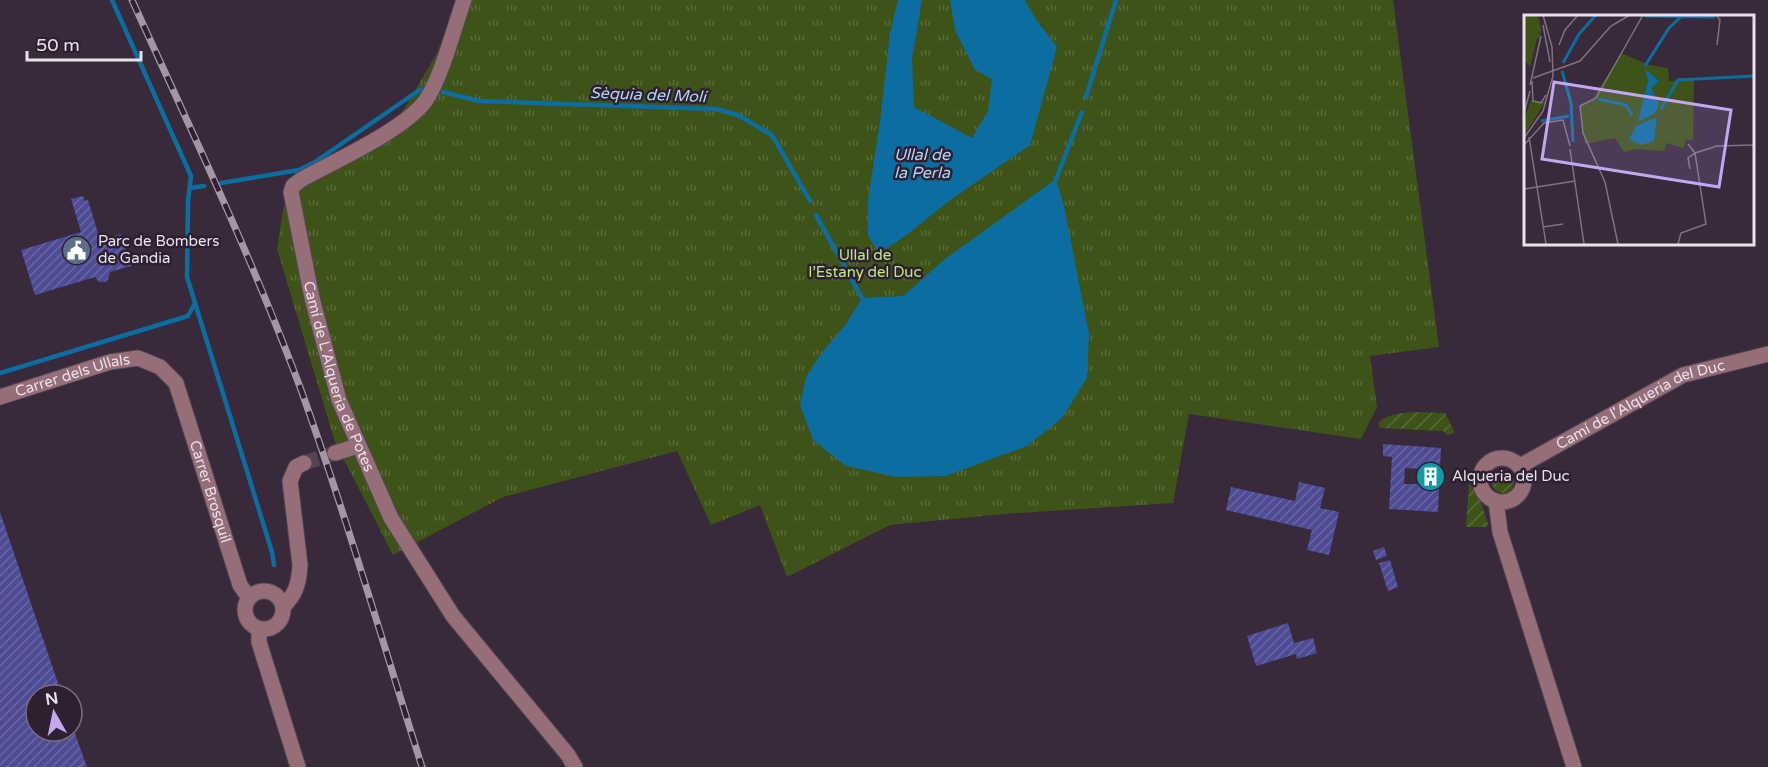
<svg xmlns="http://www.w3.org/2000/svg" width="1768" height="767" font-family="'Varela Round',sans-serif">
	<style>
		.grass { fill: url(#grass-tufts) }
		.garden { fill: url(#garden-furrows) }
		.water { fill: #0c6da1 }
		.lines { fill: none; stroke-linecap: round; stroke-linejoin: round }
		.stream { stroke: #0c6da1; stroke-width: 4.5 }
		.building { fill: url(#building-hatch); fill-rule: evenodd }
		.minor-tunnel { stroke: #534456; stroke-width: 15; stroke-dasharray: 15 8; stroke-linecap: butt }
		.minor-casing { stroke: #544657; stroke-width: 17 }
		.minor { stroke: #956e78; stroke-width: 15 }
		.rail-casing { stroke: #a397a6; stroke-width: 7 }
		.rail { stroke: #2e2031; stroke-width: 4.5; stroke-dasharray: 14; stroke-linecap: butt }
		.labels { text-anchor: middle; stroke-width: 5; stroke-linejoin: round; paint-order: stroke }
		.poi-label { font-size: 15px; fill: #eae0ec; stroke: #2e2031; text-anchor: start }
		.park-label { font-size: 15px; fill: #bfe97b; stroke: #2e2031 }
		.street-label { font-size: 15px; fill: #eae0ec; stroke: #2e2031 }
		.water-label { font-size: 16px; font-style: italic; fill: #afd6f3; stroke: #2e2031 }
		.inset-river { fill: none; stroke: #0c6da1; stroke-width: 3 }
		.inset-road { fill: none; stroke: #7f7282; stroke-width: 1.5 }
		.view { fill: #c5a6f0; fill-opacity: 0.15; stroke: #c5a6f0; stroke-width: 3 }
		.inset-edge { fill: none; stroke: #eae0ec; stroke-width: 3 }
	</style>
	<defs>
		<pattern id="grass-tufts" width="24" height="20" patternUnits="userSpaceOnUse" patternTransform="scale(1.5)"><rect width="24" height="20" fill="#3e5317"/><path d="M3 7l-1-3M5 7V3M7 7l1-3M15 17l-1-3M17 17v-4M19 17l1-3" fill="none" stroke="#5a6b39"/></pattern>
		<pattern id="garden-furrows" width="10" height="10" patternUnits="userSpaceOnUse" patternTransform="scale(1.5)"><rect width="10" height="10" fill="#3e5317"/><path d="M-1 1l2-2M0 10L10 0M9 11l2-2" fill="none" stroke="#5a6b39"/></pattern>
		<pattern id="building-hatch" width="6" height="6" patternUnits="userSpaceOnUse" patternTransform="scale(1.5)"><rect width="6" height="6" fill="#4e4c94"/><path d="M-1 1l2-2M0 6l6-6M5 7l2-2" fill="none" stroke="#6866a3"/></pattern>
	</defs>
	<rect width="100%" height="100%" fill="#38293b"/>
	<polygon class="grass" points="457,0 1393,0 1439,347 1370,356 1377,407 1361,439 1189,414 1173,503 1004,514 890,525 787,577 760,505 711,525 677,451 503,497 393,555 335,442 277,249 283,210 289,187 397,121 437,53"/>
	<g class="garden">
		<path d="M1445,413L1455,433L1448,435L1443,431L1380,428L1378,424C1389,408 1427,413 1445,413Z"/>
		<circle cx="1503" cy="482" r="11"/>
		<polygon points="1472,482 1475,484 1488,524 1487,527 1466,527 1469,484"/>
	</g>
	<g class="water">
		<polygon points="898,0 922,0 912,59 914,107 972,138 988,111 992,79 975,70 955,30 950,0 1025,0 1035,18 1057,47 1030,145 949,201 904,237 879,253 868,236 868,200 880,122 890,33"/>
		<polygon points="1056,179 1064,206 1089,334 1087,378 1062,418 1027,446 946,476 896,477 846,466 813,440 800,405 806,377 821,354 846,324 862,298 903,296 945,259"/>
	</g>
	<g class="lines">
		<g class="stream">
			<polyline points="112,0 191,176 188,201 187,277 272,552 274,565"/>
			<polyline points="443,92 479,101 716,109 738,115 772,135 810,201"/>
			<polyline points="1086,97 1116,0"/>
			<polyline points="1056,179 1082,112"/>
			<polyline points="221,183 299,170 315,162 421,89"/>
			<polyline points="190,188 204,186"/>
			<polyline points="816,215 862,298"/>
			<polyline points="0,373 188,316 195,303"/>
		</g>
	</g>
	<g class="building">
		<polygon points="83,196 85,201 88,200 100,240 121,234 131,266 110,272 108,280 105,282 99,282 95,277 35,295 21,250 81,232 71,199"/>
		<path d="M1383,444L1441,448L1438,512L1389,509L1392,457L1383,456ZM1405,468L1422,469V484H1404Z"/>
		<polygon points="1299,482 1325,488 1320,508 1339,512 1329,555 1307,550 1312,530 1226,510 1231,487 1295,501"/>
		<polygon points="0,512 62,695 36,695 36,731 72,731 72,725 87,767 0,767"/>
		<polygon points="1384,547 1387,556 1376,560 1373,551"/>
		<polygon points="1390,560 1398,587 1388,591 1379,563"/>
		<polygon points="1288,623 1294,643 1313,638 1317,653 1297,659 1296,654 1256,666 1247,636"/>
	</g>
	<g class="lines">
		<polyline class="minor-tunnel" points="304,463 335,453"/>
		<defs>
			<g id="minor">
				<path id="s1" d="M464,0C454,28 442,76 426,100C406,129 335,161 302,179L293,186L291,192L312,298L339,400L391,518L453,616L568,755L575,767"/>
				<path id="s2" d="M0,397L110,362L138,358L160,367L176,383L240,585L249,598"/>
				<polyline points="335,453 358,446"/>
				<circle cx="1502" cy="480" r="22"/>
				<path id="s3" d="M1520,466L1683,375L1768,354"/>
				<polyline points="1496,501 1500,532 1574,767"/>
				<circle cx="264" cy="610" r="19"/>
				<path d="M283,607C296,594 299,583 300,565L290,481L296,467L304,463"/>
				<polyline points="259,629 259,642 298,767"/>
			</g>
		</defs>
		<use href="#minor" class="minor-casing"/>
		<use href="#minor" class="minor"/>
		<defs>
			<path id="rail" d="M132,0C190,128 251,255 300,387C345,512 382,640 422,767"/>
		</defs>
		<use href="#rail" class="rail-casing"/>
		<use href="#rail" class="rail"/>
	</g>
	<defs>
		<symbol id="civic-disc" viewBox="-11 -11 22 22"><circle r="9.5" fill="#5c6f8a" stroke="#2e2031"/><path d="M-.6-6.5H3V-4.5H.6V-3L4-1V1h2V6H-6V1h2V-1L-.6-3ZM-1.2 2.5V6h2.4V2.5Z" fill="#fff"/></symbol>
		<symbol id="building-disc" viewBox="-11 -11 22 22"><circle r="9.5" fill="#0f9aa8" stroke="#2e2031"/><path d="M-4-6H4V6H1V3H-1V6H-4ZM-2.5-4.3h1.7v1.8h-1.7ZM.8-4.3h1.7v1.8H.8ZM-2.5-1h1.7V.8h-1.7ZM.8-1h1.7V.8H.8Z" fill="#fff"/></symbol>
	</defs>
	<g fill-rule="evenodd">
		<use href="#civic-disc" x="60" y="234" width="33" height="33"/>
		<use href="#building-disc" x="1414" y="460" width="33" height="33"/>
	</g>
	<g class="labels">
		<g class="poi-label">
			<text x="98" y="246">Parc de Bombers<tspan x="98" dy="17">de Gandia</tspan></text>
			<text x="1452" y="481">Alqueria del Duc</text>
		</g>
		<g class="park-label">
			<text x="865" y="260">Ullal de<tspan x="865" dy="17">l’Estany del Duc</tspan></text>
		</g>
		<g class="street-label">
			<text dy="5" stroke="none"><textPath href="#s1" startOffset="464">Camí de L'Alqueria de Potes</textPath></text>
			<text dy="5" stroke="none"><textPath href="#s2" startOffset="76">Carrer dels Ullals</textPath></text>
			<text dy="5" stroke="none"><textPath href="#s3" startOffset="136">Camí de l'Alqueria del Duc</textPath></text>
			<text dy="5" stroke="none"><textPath href="#s2" startOffset="304">Carrer Brosquil</textPath></text>
		</g>
		<g class="water-label">
			<text transform="translate(648 94) rotate(2)" y="6">Sèquia del Molí</text>
			<text x="922" y="160">Ullal de<tspan x="922" dy="18">la Perla</tspan></text>
		</g>
	</g>
	<g transform="translate(1524 15)">
		<rect width="230" height="230" fill="#38293b"/>
		<path d="M0,0H14L17,14L16,22L0,33ZM97,38L125,50L144,53L145,66L170,65L169,125H162L159,133L143,128L140,136L111,134L100,137L91,123L61,129L56,91L68,86Z" fill="#3e5317"/>
		<path d="M13,23L8,44L6,52L1,46L0,33Z" fill="#3e5317"/>
		<path d="M7,85L21,87L0,121V104Z" fill="#3e5317"/>
		<path d="M121,54L135,66L127,73L135,89L131,98L114,107L124,66ZM133,102L130,126L117,130L105,124L112,111Z" fill="#0c6da1"/>
		<path class="inset-river" d="M121,1L191,2M39,48L55,19L72,0M121,51L145,13L158,1M38,56L47,88L49,127M74,84L102,90L108,100M137,94L154,65L230,61M17,106L45,101"/>
		<path class="inset-road" d="M192,0L196,5L193,30M193,0H230M19,10L26,47M35,30L41,15L54,0M9,63L56,46L87,11L106,0M8,66L9,86L17,88L22,80M6,70L17,21M0,98L6,76M5,122L22,229M0,123L19,96L29,61L28,32L19,0M164,129L171,138L164,143L166,154M0,130L20,108L39,105L46,131M46,134L60,229M171,138L193,131L230,130M0,174L51,166M19,212L39,209M94,229L81,167L59,118L56,91L72,83L119,0M154,229L157,218L182,209L171,138"/>
		<path class="view" d="M30,67L207,95L195,172L18,144Z"/>
		<rect width="230" height="230" class="inset-edge"/>
	</g>
	<g transform="translate(54 713) rotate(351)"><circle r="28" fill="#2e2031" stroke="#796d7c" stroke-width="1.5"/>
	<path d="M0-4.5L10 22L0 15L-10 22Z" fill="#c5a6f0"/>
	<text y="-9" font-size="16" font-weight="bold" text-anchor="middle" fill="#eae0ec">N</text>
	</g>
	<path d="M27 51v9h114v-9" fill="none" stroke="#eae0ec" stroke-width="3"/>
	<text x="36" y="51" font-size="18" fill="#eae0ec" stroke="#2e2031" stroke-width="4.5" paint-order="stroke">50 m</text>
</svg>
